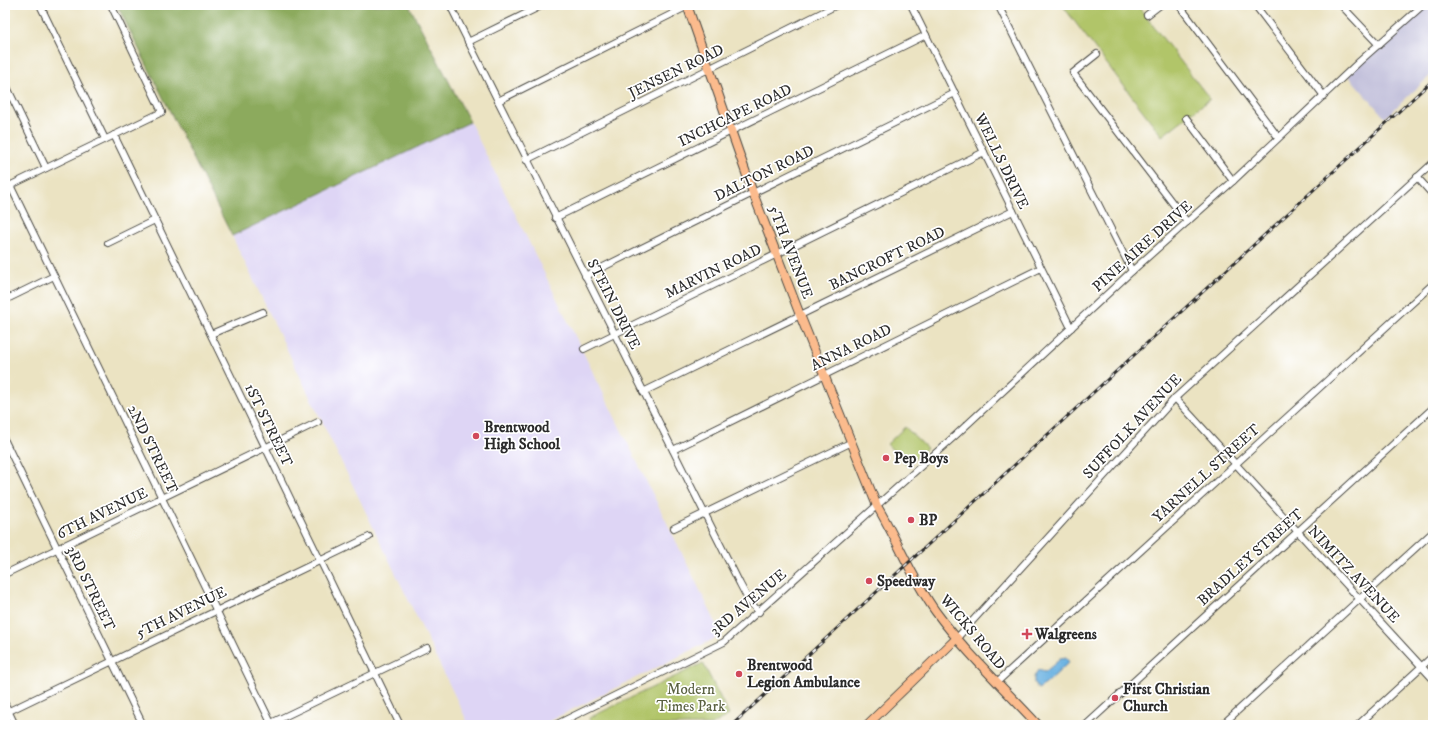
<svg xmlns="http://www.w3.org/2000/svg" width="1438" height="730" font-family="'IM FELL DW Pica',serif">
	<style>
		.built { fill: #ded5f5 }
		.industrial { fill: #c3c1db }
		.green { fill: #b1c569; stroke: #6e784a }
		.forest { fill: #8caa5d; stroke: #5c6a44 }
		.water { fill: #69b1e1; stroke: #4a6e86 }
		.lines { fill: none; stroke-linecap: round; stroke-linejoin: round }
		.minor-casing { stroke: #484742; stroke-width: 8 }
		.major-casing { stroke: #484742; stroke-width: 10 }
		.minor { stroke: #fff; stroke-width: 6 }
		.major { stroke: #fbbb8d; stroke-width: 8 }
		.rail-casing { stroke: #2b2b2b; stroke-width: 3 }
		.rail { stroke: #fff; stroke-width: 1.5; stroke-dasharray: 4.5; stroke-linecap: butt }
		.poi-dot { fill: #d1495b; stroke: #fff; stroke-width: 1.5 }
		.labels { text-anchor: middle; stroke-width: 3.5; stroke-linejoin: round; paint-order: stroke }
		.street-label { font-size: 15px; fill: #2b2b2b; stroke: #fff }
		.poi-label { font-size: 15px; font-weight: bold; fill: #2b2b2b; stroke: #fff; text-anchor: start }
		.park-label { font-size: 15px; fill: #5a6141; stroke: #fff }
	</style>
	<rect width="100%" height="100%" fill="#fff"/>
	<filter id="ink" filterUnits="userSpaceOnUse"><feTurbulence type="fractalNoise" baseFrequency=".025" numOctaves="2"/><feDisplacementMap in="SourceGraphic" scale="8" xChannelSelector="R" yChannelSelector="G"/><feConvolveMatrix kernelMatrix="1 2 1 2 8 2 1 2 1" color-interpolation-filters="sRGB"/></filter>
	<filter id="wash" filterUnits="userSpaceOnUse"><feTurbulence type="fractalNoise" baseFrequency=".012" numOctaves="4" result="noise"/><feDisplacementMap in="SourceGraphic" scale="16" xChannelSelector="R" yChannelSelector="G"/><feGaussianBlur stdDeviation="0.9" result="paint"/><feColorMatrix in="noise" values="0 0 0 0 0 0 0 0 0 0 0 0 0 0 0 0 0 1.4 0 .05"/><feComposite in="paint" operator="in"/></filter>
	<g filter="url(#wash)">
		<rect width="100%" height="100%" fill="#ebe3c2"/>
		<polygon class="built" points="470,122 722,635 541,725 469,725 232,236"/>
		<polygon class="industrial" points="1423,5 1433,5 1433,73 1385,118 1347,74"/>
		<g class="green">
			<polygon points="1062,5 1137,5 1210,99 1162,136"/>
			<polygon points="905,427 927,448 907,466 887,444"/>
			<polygon points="703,663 729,715 712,725 592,725 589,718"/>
		</g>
		<polygon class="forest" points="117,5 409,5 470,122 232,236"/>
		<polygon class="water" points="1066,658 1069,662 1046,684 1038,689 1034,683 1034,677 1038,670 1045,672 1060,659"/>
	</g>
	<g filter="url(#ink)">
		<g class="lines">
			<defs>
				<g id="minor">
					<polyline points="40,5 105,139"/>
					<polyline points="450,5 740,584 749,601 759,612"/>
					<polyline points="911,5 1071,328"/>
					<polyline points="998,5 1132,271"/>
					<polyline points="1179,5 1278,137"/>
					<polyline points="1255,5 1324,96"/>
					<polyline points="1341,5 1379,45"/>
					<polyline points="1147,15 1160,5"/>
					<polyline points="468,42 543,5"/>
					<polyline points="1097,54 1073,73 1187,222"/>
					<polyline points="5,83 46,168"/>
					<polyline points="498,101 690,5"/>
					<polyline points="1186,118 1233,181"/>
					<polyline points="114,135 400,725"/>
					<polyline points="526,160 837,5"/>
					<polyline points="1417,177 1433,195"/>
					<polyline points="10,185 272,725"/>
					<polyline points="5,188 162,112 111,5"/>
					<polyline points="555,218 926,35"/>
					<polyline points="108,243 155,220"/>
					<polyline points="585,276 955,93"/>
					<polyline points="5,300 54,276"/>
					<polyline points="211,334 263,312"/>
					<polyline points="584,349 984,152"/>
					<polyline points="643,392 1013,211"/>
					<polyline points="1175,398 1433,679"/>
					<polyline points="5,441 143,725"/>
					<polyline points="673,450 1041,268"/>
					<polyline points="674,528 852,442"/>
					<polyline points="5,574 318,422"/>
					<polyline points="957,638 1175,398 1433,163"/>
					<polyline points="997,682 1433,284"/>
					<polyline points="5,704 15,725"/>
					<polyline points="5,713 369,537"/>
					<polyline points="267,725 427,648"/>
					<polyline points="555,725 724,642 957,434 1132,271 1233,181 1360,61 1423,5"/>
					<polyline points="1086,725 1433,408"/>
					<polyline points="1222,725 1433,532"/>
					<polyline points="1358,725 1433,656"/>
				</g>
				<g id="major">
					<path d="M687,5L753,193L800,315L877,506C898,541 912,579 936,612C966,653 1004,688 1038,725"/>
					<polyline points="867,725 957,638"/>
				</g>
			</defs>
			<use href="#minor" class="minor-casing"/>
			<use href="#major" class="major-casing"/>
			<use href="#minor" class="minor"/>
			<use href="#major" class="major"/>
			<defs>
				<polyline id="rail" points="732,725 1433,80"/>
			</defs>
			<use href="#rail" class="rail-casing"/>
			<use href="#rail" class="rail"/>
		</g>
	</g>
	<g class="poi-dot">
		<circle cx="476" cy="436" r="4"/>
		<circle cx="886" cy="458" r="4"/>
		<circle cx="911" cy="520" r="4"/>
		<circle cx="869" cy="581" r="4"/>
		<path d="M1025 628h4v4h4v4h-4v4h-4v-4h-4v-4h4z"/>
		<circle cx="739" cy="674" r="4"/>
		<circle cx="1115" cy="698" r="4"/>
	</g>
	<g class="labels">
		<g class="street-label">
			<text transform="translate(676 71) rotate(-26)" y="5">JENSEN ROAD</text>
			<text transform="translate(735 115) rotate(-26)" y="5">INCHCAPE ROAD</text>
			<text transform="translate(1002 161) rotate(64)" y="5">WELLS DRIVE</text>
			<text transform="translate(764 173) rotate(-26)" y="5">DALTON ROAD</text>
			<text transform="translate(1142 246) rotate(-42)" y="5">PINE AIRE DRIVE</text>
			<text transform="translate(791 252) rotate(69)" y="5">5TH AVENUE</text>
			<text transform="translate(887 258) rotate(-26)" y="5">BANCROFT ROAD</text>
			<text transform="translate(713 271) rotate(-26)" y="5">MARVIN ROAD</text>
			<text transform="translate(614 304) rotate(63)" y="5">STEIN DRIVE</text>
			<text transform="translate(851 347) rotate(-26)" y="5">ANNA ROAD</text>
			<text transform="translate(269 425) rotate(64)" y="5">1ST STREET</text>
			<text transform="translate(1132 426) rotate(-47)" y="5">SUFFOLK AVENUE</text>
			<text transform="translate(153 449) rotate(64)" y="5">2ND STREET</text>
			<text transform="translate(1206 473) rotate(-42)" y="5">YARNELL STREET</text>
			<text transform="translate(102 513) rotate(-26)" y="5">6TH AVENUE</text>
			<text transform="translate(1250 557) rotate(-42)" y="5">BRADLEY STREET</text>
			<text transform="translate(1354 574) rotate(47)" y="5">NIMITZ AVENUE</text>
			<text transform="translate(91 588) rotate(64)" y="5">3RD STREET</text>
			<text transform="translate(748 602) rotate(-40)" y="5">3RD AVENUE</text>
			<text transform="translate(181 612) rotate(-26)" y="5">5TH AVENUE</text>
			<text transform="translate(973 632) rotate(50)" y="5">WICKS ROAD</text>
		</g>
		<g class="poi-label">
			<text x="484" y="432">Brentwood<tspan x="484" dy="17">High School</tspan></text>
			<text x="894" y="463">Pep Boys</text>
			<text x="919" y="525">BP</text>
			<text x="877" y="586">Speedway</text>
			<text x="1035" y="639">Walgreens</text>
			<text x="747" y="670">Brentwood<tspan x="747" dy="17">Legion Ambulance</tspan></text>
			<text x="1123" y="694">First Christian<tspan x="1123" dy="17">Church</tspan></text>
		</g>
		<g class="park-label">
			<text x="691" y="694">Modern<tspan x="691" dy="17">Times Park</tspan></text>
		</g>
	</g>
	<rect width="1438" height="730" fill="none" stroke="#fff" stroke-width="20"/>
</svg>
